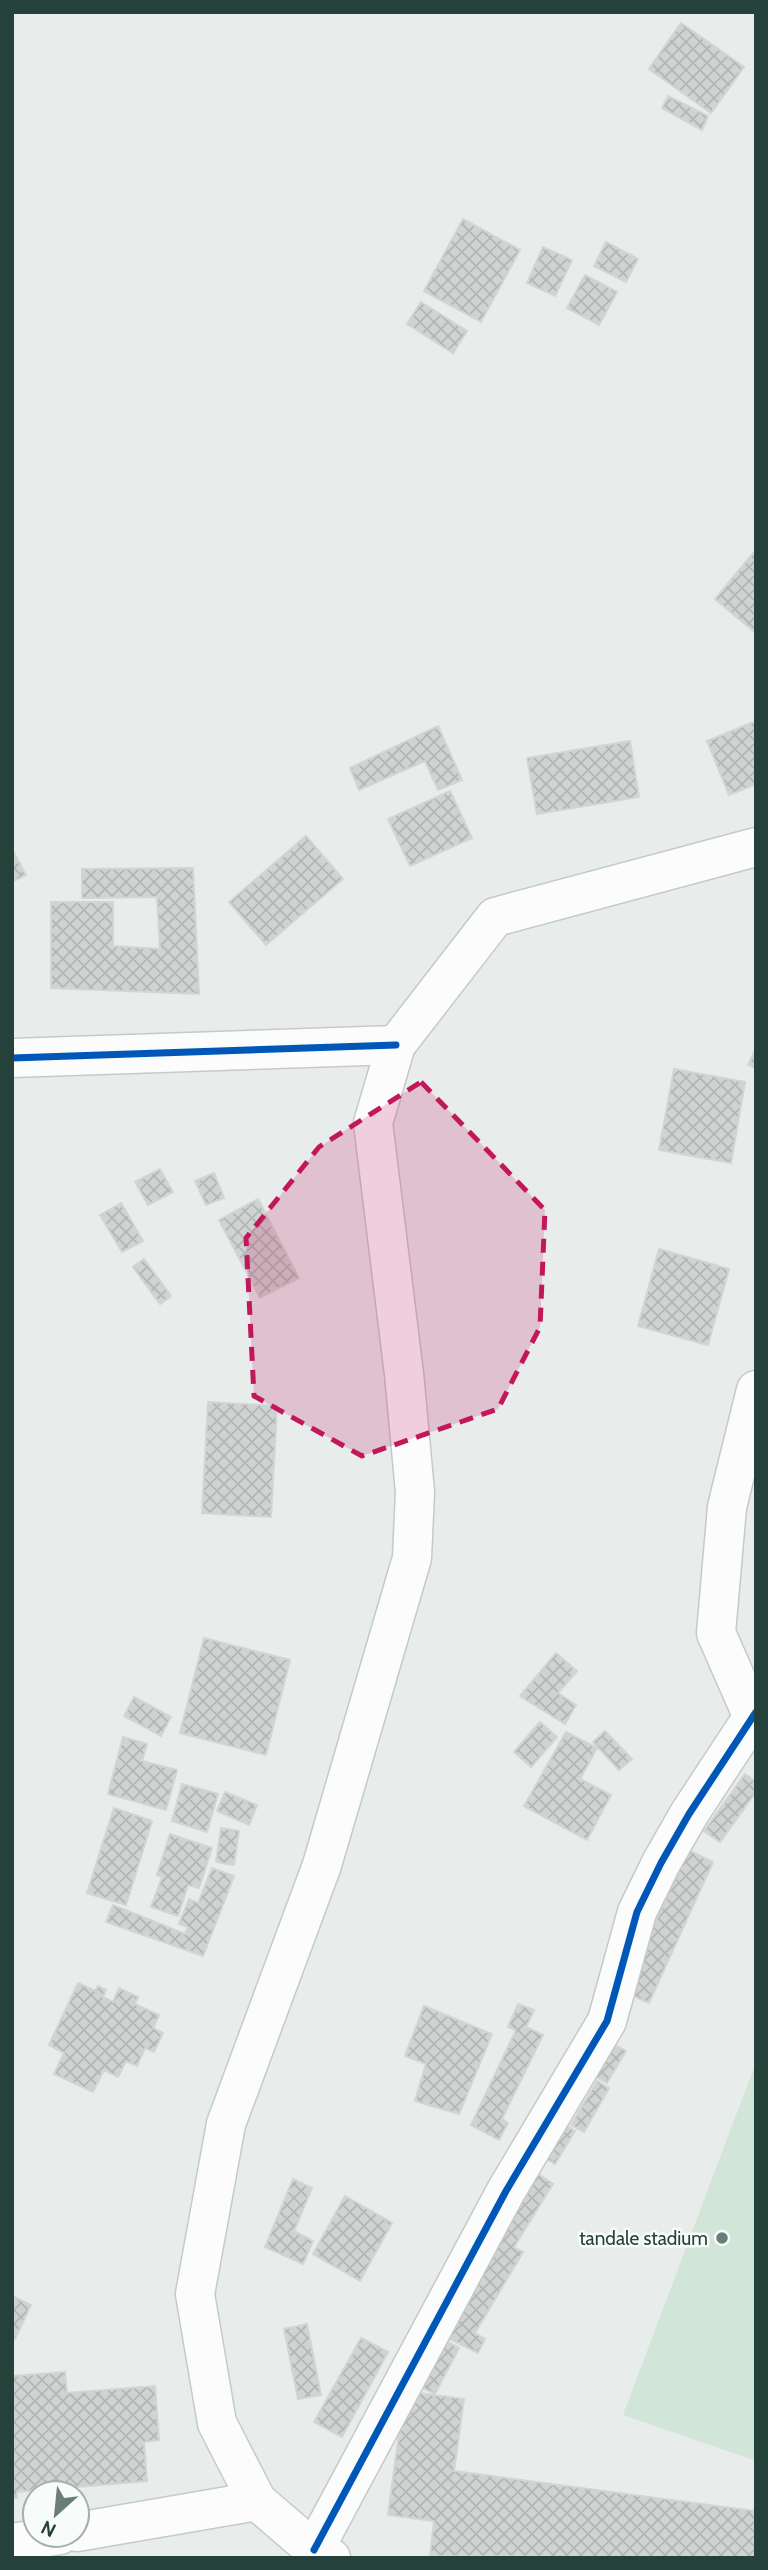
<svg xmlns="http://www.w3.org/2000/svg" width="768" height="2570" font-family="Cabin,sans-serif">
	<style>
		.park { fill: #d1e6d8 }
		.building { fill: url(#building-cross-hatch); stroke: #d1d6d4; stroke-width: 2 }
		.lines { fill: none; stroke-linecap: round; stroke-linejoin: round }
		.street-casing { stroke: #c5cac8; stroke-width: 41 }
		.secondary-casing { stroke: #c3cbc8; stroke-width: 41 }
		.street { stroke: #fcfcfc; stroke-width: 38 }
		.secondary { stroke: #fcfcfc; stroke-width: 38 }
		.cycleway-casing { stroke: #f7fbf9; stroke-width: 11 }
		.cycleway { stroke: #0057b8; stroke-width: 7 }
		.marked { fill: #c2185b; fill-opacity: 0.2; stroke: #c2185b; stroke-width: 5; stroke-dasharray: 14 9; stroke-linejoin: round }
		.poi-dot { fill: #697e78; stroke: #f7fbf9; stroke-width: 2.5 }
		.labels { text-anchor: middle; stroke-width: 5; stroke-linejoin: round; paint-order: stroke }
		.poi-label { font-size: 19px; fill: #24423a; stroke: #f7fbf9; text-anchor: end }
	</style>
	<defs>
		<pattern id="building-cross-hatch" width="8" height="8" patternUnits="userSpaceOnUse" patternTransform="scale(1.75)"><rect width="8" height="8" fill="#cfd4d2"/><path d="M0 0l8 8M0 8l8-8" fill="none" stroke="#b2b7b5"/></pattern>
	</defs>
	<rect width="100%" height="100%" fill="#e8edeb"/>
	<polygon class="park" points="756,2062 756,2461 623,2415"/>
	<g class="building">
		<polygon points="681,23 744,67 711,113 649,69"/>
		<polygon points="668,96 708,116 702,130 662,108"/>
		<polygon points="463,219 520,250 481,322 424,291"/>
		<polygon points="606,242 638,259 626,282 594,266"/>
		<polygon points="543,247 572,260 555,296 527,283"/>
		<polygon points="585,275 617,292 599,325 567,308"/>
		<polygon points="421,302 467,331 453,353 407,324"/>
		<polygon points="754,552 756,553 756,633 715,599"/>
		<polygon points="756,721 756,784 729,795 707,741"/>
		<polygon points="438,726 462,780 438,790 425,761 359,790 350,768"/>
		<polygon points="630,741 639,797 537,814 527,758"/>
		<polygon points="450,791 472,838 410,866 388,819"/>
		<polygon points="306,836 343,879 266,945 229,902"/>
		<polygon points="12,849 26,875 12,882"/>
		<polygon points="193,868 199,994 51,988 51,902 113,902 113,946 160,949 157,897 82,898 82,869"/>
		<polygon points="756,1048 756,1068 748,1065"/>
		<polygon points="674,1069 745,1082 731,1163 659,1150"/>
		<polygon points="160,1169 173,1192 148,1205 135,1182"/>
		<polygon points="214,1173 224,1198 206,1205 195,1181"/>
		<polygon points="258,1199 299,1278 260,1298 219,1220"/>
		<polygon points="121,1203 143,1241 122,1252 100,1215"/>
		<polygon points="659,1249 729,1269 708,1345 638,1326"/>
		<polygon points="144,1259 171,1296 160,1304 133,1267"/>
		<polygon points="208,1402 277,1406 271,1517 202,1513"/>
		<polygon points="204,1638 290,1660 266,1755 180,1733"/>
		<polygon points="556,1653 577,1671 558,1693 576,1705 565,1724 520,1696"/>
		<polygon points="134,1697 171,1717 161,1736 124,1716"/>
		<polygon points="540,1722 557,1737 531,1767 514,1752"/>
		<polygon points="605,1731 632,1759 619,1770 593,1742"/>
		<polygon points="566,1732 597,1748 580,1779 611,1795 587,1840 524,1806"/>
		<polygon points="123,1737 147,1744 142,1761 177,1770 166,1810 108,1794"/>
		<polygon points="745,1774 756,1782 756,1792 720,1842 704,1831"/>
		<polygon points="182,1784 218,1794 207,1832 172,1821"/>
		<polygon points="225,1792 257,1805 249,1825 217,1811"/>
		<polygon points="114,1808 152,1821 126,1905 87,1893"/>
		<polygon points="221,1828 239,1831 234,1865 216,1862"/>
		<polygon points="170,1834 212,1848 199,1888 188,1885 178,1916 151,1907 162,1877 157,1875"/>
		<polygon points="688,1850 713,1862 649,2003 624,1992"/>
		<polygon points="212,1868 234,1876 203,1956 106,1922 113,1905 185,1934 188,1927 179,1924 189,1899 198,1903"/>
		<polygon points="78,1983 95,1991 98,1986 106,1990 103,1997 113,2002 119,1988 138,1997 135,2004 159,2015 153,2028 163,2033 154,2052 145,2048 137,2066 126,2061 118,2077 104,2070 93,2092 54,2074 64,2053 49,2045"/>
		<polygon points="518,2004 534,2010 526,2027 543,2035 502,2119 508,2123 499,2140 471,2125 516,2030 508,2027"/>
		<polygon points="424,2006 492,2034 459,2114 415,2101 426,2064 405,2056"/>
		<polygon points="611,2043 626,2051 607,2083 593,2075"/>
		<polygon points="597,2081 609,2088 584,2132 571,2125"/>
		<polygon points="565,2125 575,2131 555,2164 545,2158"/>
		<polygon points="531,2169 553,2184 514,2247 523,2252 475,2333 485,2339 478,2353 442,2335"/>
		<polygon points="293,2179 312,2188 294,2231 313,2241 303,2264 265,2247"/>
		<polygon points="345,2196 392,2223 360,2281 313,2254"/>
		<polygon points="12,2296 31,2305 15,2339 12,2338"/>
		<polygon points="307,2324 321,2395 298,2399 284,2329"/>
		<polygon points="361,2338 388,2352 342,2437 314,2422"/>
		<polygon points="440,2338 459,2348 435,2394 415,2384"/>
		<polygon points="65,2372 67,2393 155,2386 159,2440 144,2442 147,2481 17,2492 17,2498 12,2498 12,2376"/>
		<polygon points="411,2392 464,2399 454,2471 754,2511 756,2496 756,2558 430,2556 434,2521 388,2515 404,2397"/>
	</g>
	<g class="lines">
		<defs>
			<g id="street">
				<polyline points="12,1058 396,1045"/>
				<polyline points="752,1715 716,1633 727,1507 756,1390"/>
				<polyline points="314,2550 506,2191 607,2021 637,1912 661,1863 689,1814 756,1712"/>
			</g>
			<g id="secondary">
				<polyline points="77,2532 257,2501"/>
				<polyline points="12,2543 60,2535"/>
				<polyline points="331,2558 314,2550 257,2501 217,2423 195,2294 226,2124 322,1865 412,1558 415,1492 404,1374 373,1123 396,1045 495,917 756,847"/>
			</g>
		</defs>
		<use href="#street" class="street-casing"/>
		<use href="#secondary" class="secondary-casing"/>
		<use href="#street" class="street"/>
		<use href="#secondary" class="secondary"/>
		<defs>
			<g id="cycleway">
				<polyline points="12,1058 396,1045"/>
				<polyline points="314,2550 506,2191 607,2021 637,1912 661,1863 689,1814 756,1712"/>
			</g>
		</defs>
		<use href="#cycleway" class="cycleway-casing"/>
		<use href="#cycleway" class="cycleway"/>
	</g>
	<path class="marked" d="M421,1082L545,1210L540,1327L498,1409L362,1456L254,1396L246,1238L319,1147Z"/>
	<circle class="poi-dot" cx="722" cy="2238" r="7"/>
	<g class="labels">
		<g class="poi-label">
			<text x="708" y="2245">tandale stadium</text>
		</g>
	</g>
	<rect width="768" height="2570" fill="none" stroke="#24423a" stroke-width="28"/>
	<g transform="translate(56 2514) rotate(207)"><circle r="33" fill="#f7fbf9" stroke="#a3b1ad" stroke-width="2"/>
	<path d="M0-5L12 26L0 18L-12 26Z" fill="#697e78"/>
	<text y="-10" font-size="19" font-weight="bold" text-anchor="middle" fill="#24423a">N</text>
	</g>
</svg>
